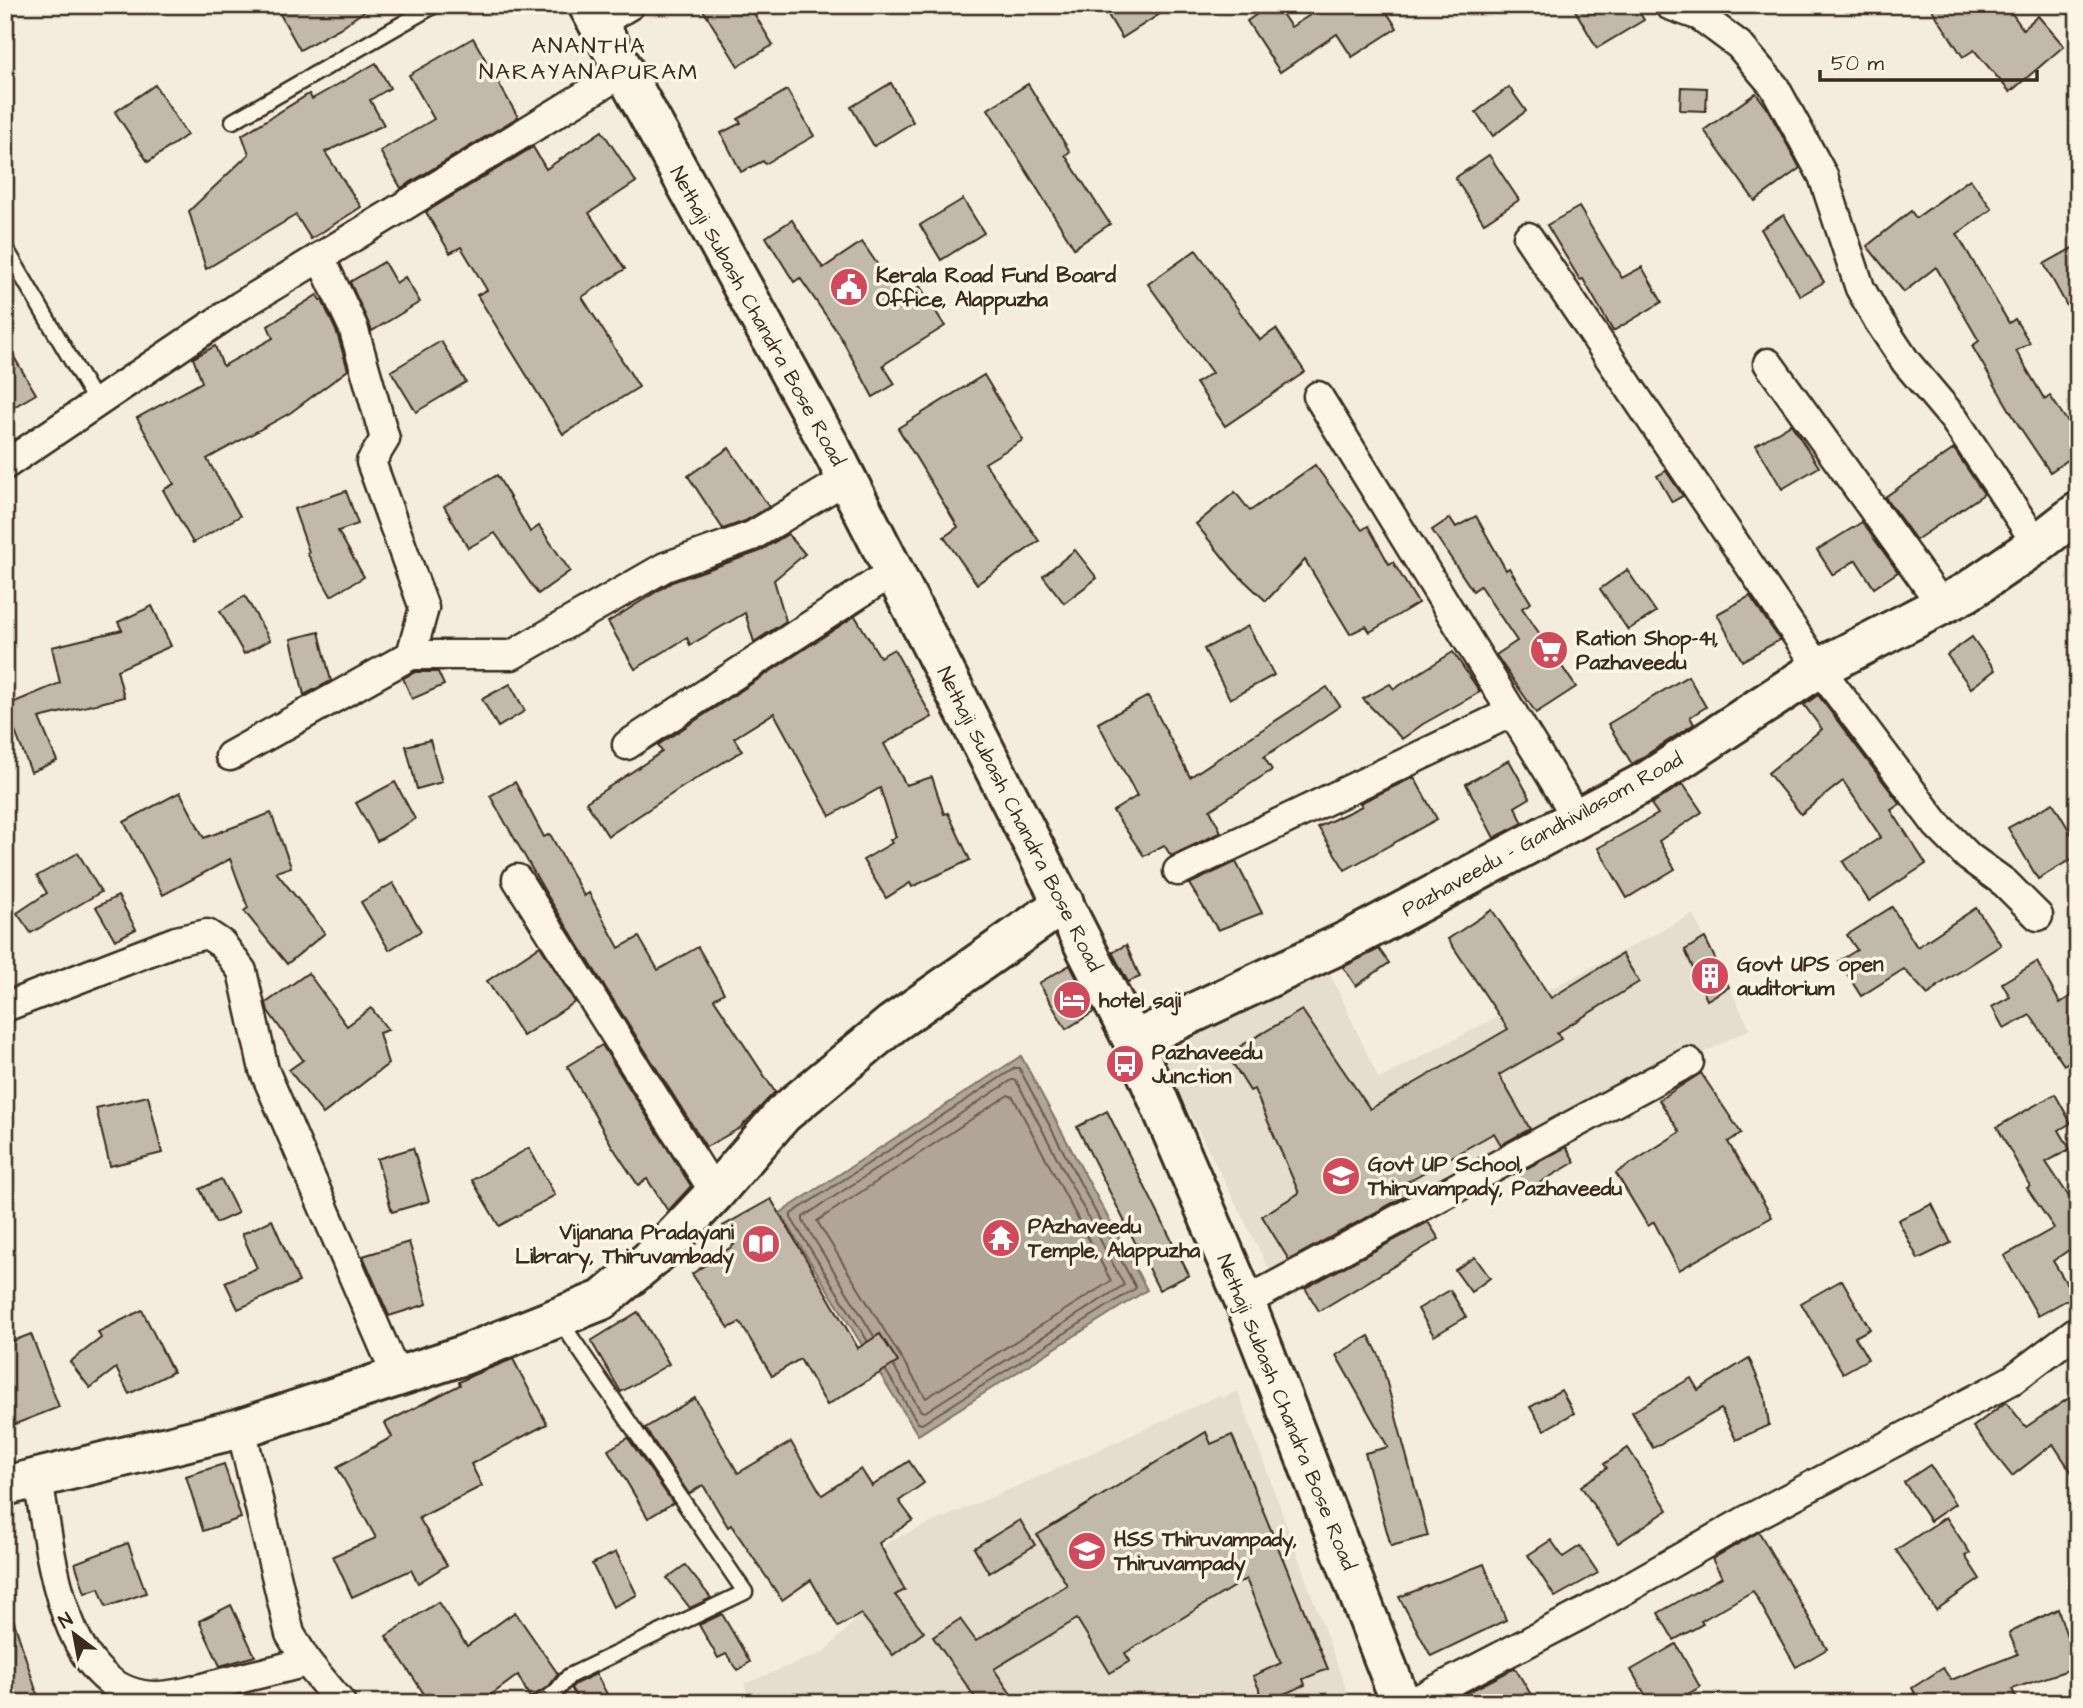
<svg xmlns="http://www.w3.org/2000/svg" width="2083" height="1708" font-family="'Architects Daughter',sans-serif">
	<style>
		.built { fill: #e5ddce }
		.water { fill: #b0a596; stroke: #817466; stroke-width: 2 }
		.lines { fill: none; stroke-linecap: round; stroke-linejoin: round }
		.shore { stroke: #6a5b4e; stroke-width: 2 }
		.building { fill: #c3b9aa; stroke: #3b2a1e; stroke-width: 2 }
		.lane-casing { stroke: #3b2a1e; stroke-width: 19 }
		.street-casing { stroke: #3b2a1e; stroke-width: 33 }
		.secondary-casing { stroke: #3b2a1e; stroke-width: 44 }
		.lane { stroke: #fcf5e5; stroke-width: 14 }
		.street { stroke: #fcf5e5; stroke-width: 28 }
		.secondary { stroke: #fcf5e5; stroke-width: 38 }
		.labels { text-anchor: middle; stroke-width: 7; stroke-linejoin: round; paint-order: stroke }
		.poi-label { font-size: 21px; font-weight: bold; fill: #3b2a1e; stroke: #fcf5e5; text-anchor: start }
		.street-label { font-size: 21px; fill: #3b2a1e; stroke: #fcf5e5 }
		.neighbourhood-label { font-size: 23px; letter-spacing: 2px; fill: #3b2a1e; stroke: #fcf5e5 }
	</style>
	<rect width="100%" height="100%" fill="#f4eddd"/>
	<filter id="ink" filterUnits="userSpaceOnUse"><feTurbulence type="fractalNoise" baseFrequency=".0143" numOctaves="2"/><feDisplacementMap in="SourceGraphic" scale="14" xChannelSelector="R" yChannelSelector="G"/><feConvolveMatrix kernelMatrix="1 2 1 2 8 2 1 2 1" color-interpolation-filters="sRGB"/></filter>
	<g filter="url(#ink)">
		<g class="built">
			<polygon points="1693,914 1750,1029 1271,1273 1156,1047 1326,965 1379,1079"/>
			<polygon points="1238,1391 1351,1703 752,1703 744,1684 824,1652 881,1594 869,1560 889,1541 1045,1474 1220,1395 1222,1398"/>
		</g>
		<polygon class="water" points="1021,1056 1147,1290 918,1435 780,1213"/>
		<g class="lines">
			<g class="shore">
				<polygon points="1008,1095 1013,1097 1111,1281 926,1398 817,1221"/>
				<polyline points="874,1336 803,1221 803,1217 1012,1080 1016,1080 1124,1285 925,1412 921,1411 894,1367"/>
				<polyline points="867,1340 791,1218 791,1214 1015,1068 1019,1068 1136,1288 922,1424 918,1423 886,1371"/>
			</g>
		</g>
		<g class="building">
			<polygon points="275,5 373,5 340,28 300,50"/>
			<polygon points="700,5 749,5 773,45 738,66"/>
			<polygon points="1102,5 1174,5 1122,38"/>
			<polygon points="1270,5 1276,5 1291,27 1326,5 1382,5 1397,28 1352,57 1337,34 1280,72 1247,21"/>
			<polygon points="1572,5 1635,5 1644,20 1597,48"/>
			<polygon points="1929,5 2006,5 2023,29 2038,16 2064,46 2010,92 1974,50 1963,57"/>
			<polygon points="473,38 518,117 401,188 380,151 434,119 409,75"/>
			<polygon points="376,63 390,88 370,100 384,125 325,152 361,207 311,239 296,215 206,269 189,211 249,154 242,135 309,94 312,99"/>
			<polygon points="891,83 913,122 874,146 851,107"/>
			<polygon points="1028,84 1070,152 1065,155 1110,224 1074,248 988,109"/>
			<polygon points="155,85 187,135 148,162 115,112"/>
			<polygon points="1509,87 1526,111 1493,136 1476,112"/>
			<polygon points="1681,87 1707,88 1706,111 1680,110"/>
			<polygon points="787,90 814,136 765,164 763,161 741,172 721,133 741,123 738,119"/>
			<polygon points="1756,93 1767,108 1800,168 1755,201 1704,130"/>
			<polygon points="602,131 636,182 589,213 625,269 582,297 639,387 563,434 477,295 487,290 461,247 450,253 426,212 533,147 546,169"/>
			<polygon points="1489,155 1519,200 1484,223 1455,178"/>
			<polygon points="1970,179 1992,209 1957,234 2009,323 2015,319 2030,343 2016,351 2045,400 2050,396 2078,437 2078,453 2050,472 2019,426 1972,346 1979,341 1936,267 1904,292 1867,246 1911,211 1916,218"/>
			<polygon points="963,199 984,233 941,260 920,225"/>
			<polygon points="1579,207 1622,278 1642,267 1662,302 1613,331 1583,279 1580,280 1547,225"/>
			<polygon points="1784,215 1824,282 1800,296 1761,229"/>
			<polygon points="792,220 823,268 862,242 898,294 917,282 945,326 883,365 895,384 873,397 840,336 800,278 794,282 766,237"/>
			<polygon points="2078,245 2078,326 2044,264"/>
			<polygon points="1196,250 1260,340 1276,329 1305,372 1225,426 1196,383 1212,373 1148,284"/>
			<polygon points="384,262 396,283 405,277 420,302 372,331 350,282"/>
			<polygon points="317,295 320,300 322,300 337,333 348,370 290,413 207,459 240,516 193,543 163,490 174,484 137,418 202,382 193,358 215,346 223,366 273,338 268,326"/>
			<polygon points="441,341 466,382 416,412 391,371"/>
			<polygon points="5,342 36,394 5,412"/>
			<polygon points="984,375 1023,440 985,463 1039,541 977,584 944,537 958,527 898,428"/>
			<polygon points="1791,424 1819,467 1782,489 1756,445"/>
			<polygon points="729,448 769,507 745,521 723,529 688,476"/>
			<polygon points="1954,449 1984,494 1916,540 1885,497"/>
			<polygon points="1315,465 1362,530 1368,526 1389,564 1393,562 1418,603 1370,632 1366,626 1350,634 1305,560 1266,601 1234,571 1196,524 1235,492 1250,511"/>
			<polygon points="1666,471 1683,496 1672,502 1657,476"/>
			<polygon points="497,475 530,532 539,526 570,571 538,594 495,533 468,548 444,506"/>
			<polygon points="346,491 358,524 338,531 364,577 331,596 307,553 309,552 294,509"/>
			<polygon points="1476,516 1506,570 1509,568 1531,603 1522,608 1576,687 1536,713 1496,655 1517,641 1480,586 1473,591 1432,530 1450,518 1456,527"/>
			<polygon points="1862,522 1898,572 1874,588 1856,560 1833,575 1817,550"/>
			<polygon points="788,534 805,554 774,580 786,621 754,642 745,613 690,645 687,638 635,669 608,622 672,582 758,552"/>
			<polygon points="1075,550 1097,578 1064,603 1043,576"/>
			<polygon points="1627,570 1656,612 1628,630 1600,589"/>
			<polygon points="245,596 270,640 244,654 220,611"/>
			<polygon points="1750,596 1780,640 1742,661 1717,614"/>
			<polygon points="152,606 171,646 117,670 124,697 39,718 57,761 31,772 5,706 60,683 52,647 122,630 118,622"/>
			<polygon points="855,616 880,657 894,649 932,717 884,744 906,785 932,777 944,814 948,813 970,860 912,887 910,883 886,898 863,860 892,843 890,840 896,837 880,788 830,816 774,713 734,738 742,751 684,786 608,836 586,802 662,752 658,745"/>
			<polygon points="1248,626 1274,675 1230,699 1204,649"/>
			<polygon points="319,632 331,681 304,695 291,639"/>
			<polygon points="1972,637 1995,670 1971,688 1947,655"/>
			<polygon points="1453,652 1480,692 1423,724 1402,739 1363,699 1390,684 1394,689"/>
			<polygon points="415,672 438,672 444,685 412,699 403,678"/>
			<polygon points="1688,676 1706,707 1690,717 1694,724 1632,764 1608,724"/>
			<polygon points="510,684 525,711 498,727 482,699"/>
			<polygon points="1327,687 1340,706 1264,757 1272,770 1210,810 1221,832 1171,856 1164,845 1144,856 1113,811 1137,796 1098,723 1148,696 1190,777"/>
			<polygon points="1818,695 1900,804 1891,810 1926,864 1869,901 1843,862 1881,837 1843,781 1801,814 1768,773 1822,729 1804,705"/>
			<polygon points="430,740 442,782 417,789 406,746"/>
			<polygon points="1509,760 1530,798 1515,807 1523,823 1494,838 1466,784"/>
			<polygon points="1414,777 1437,819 1345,870 1318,827 1362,806 1360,803"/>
			<polygon points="395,782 415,819 377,841 356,803"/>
			<polygon points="515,782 544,837 550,834 584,896 589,893 619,948 639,937 658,970 698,947 724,993 714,999 775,1092 740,1128 706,1147 547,895 490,796"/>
			<polygon points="1683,784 1702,812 1659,841 1675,869 1627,898 1598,848 1658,814 1651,804"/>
			<polygon points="180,792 204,838 271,813 291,867 276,872 325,933 287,964 244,911 248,908 230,859 163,895 124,822"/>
			<polygon points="2053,803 2078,845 2078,855 2038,879 2008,828"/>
			<polygon points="78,853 101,892 31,933 17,913 47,893 37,876"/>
			<polygon points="1236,862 1262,913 1218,930 1189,884"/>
			<polygon points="393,883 421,931 389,950 361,902"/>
			<polygon points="118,896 136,929 115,940 96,907"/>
			<polygon points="1892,907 1917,947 1976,908 2001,945 1939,985 1928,995 1904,969 1861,996 1839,961 1857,950 1847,935"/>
			<polygon points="1492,910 1551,998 1622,954 1639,982 1557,1033 1561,1039 1499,1075 1530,1129 1501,1145 1494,1133 1405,1183 1411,1193 1289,1260 1262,1216 1299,1193 1254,1089 1250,1091 1227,1054 1302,1010 1370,1109 1508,1029 1448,939"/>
			<polygon points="1705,938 1729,987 1707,1000 1685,950"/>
			<polygon points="1126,945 1140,977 1128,982 1112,952"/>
			<polygon points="540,946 575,1002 523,1036 487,981"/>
			<polygon points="1379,949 1389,963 1356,986 1343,967"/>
			<polygon points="2037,962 2060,1003 2078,991 2078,1055 2064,1065 2030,1015 2004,1029 1992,1007 2010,997 2002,983"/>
			<polygon points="1070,965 1094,1012 1066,1029 1039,983"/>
			<polygon points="308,973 347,1026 371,1008 388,1030 379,1033 388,1064 323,1114 289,1070 303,1060 268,1011 266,1003"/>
			<polygon points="602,1045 691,1186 668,1211 647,1179 638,1185 612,1146 567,1066"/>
			<polygon points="1701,1073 1741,1133 1728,1142 1772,1217 1679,1270 1654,1222 1648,1226 1616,1173 1680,1132 1659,1100"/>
			<polygon points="2055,1094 2071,1123 2059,1130 2070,1149 2046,1162 2078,1210 2078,1264 2069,1250 2053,1261 2074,1296 2038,1316 2004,1256 2054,1228 2027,1188 2030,1186 1997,1127"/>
			<polygon points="148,1096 162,1153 110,1166 96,1108"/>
			<polygon points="1107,1111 1189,1275 1159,1290 1077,1127"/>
			<polygon points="1566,1147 1575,1162 1527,1190 1518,1173"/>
			<polygon points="413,1148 429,1201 392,1212 377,1159"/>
			<polygon points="529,1148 555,1195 499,1226 472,1180"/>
			<polygon points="221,1179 238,1213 216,1223 200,1189"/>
			<polygon points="771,1199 858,1348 880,1334 898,1362 827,1405 800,1359 772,1376 740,1322 729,1328 692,1274 734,1245 723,1226"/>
			<polygon points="1932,1204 1951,1243 1918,1259 1898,1220"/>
			<polygon points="272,1220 299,1282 238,1309 225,1282 257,1268 242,1234"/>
			<polygon points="1428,1222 1439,1239 1319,1311 1305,1288"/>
			<polygon points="409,1242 427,1304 389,1316 363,1256"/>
			<polygon points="1475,1257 1490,1278 1471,1292 1455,1270"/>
			<polygon points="1842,1280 1870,1329 1855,1337 1868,1359 1843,1373 1801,1303"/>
			<polygon points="1450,1290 1466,1317 1434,1336 1418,1309"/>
			<polygon points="142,1310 173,1372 129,1394 116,1368 90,1388 70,1362 101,1338 98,1332"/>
			<polygon points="638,1312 669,1364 621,1392 591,1341"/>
			<polygon points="31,1334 59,1407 5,1428 5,1344"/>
			<polygon points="1369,1336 1380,1357 1428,1536 1391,1546 1365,1453 1388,1447 1336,1355"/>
			<polygon points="1749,1358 1765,1396 1769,1425 1736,1440 1721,1409 1653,1448 1632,1412 1691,1378 1698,1390"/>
			<polygon points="513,1359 547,1424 471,1464 482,1486 419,1518 447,1565 418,1583 411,1570 352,1597 333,1556 376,1538 337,1467 392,1437 385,1423 460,1385 459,1382 473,1375"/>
			<polygon points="1561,1390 1574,1413 1544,1430 1530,1407"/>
			<polygon points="2078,1392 2078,1482 2053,1444 2012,1476 1973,1427 2006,1402 2026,1427"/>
			<polygon points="695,1398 738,1473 791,1442 822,1495 861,1469 872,1486 909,1461 924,1483 899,1501 913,1520 879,1543 905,1590 895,1595 924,1632 893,1655 861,1614 838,1627 811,1580 782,1600 731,1525 728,1527 703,1485 689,1494 645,1428"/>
			<polygon points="1206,1432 1211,1444 1232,1435 1328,1669 1303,1679 1305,1685 1265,1702 1253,1676 1281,1663 1246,1579 1125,1653 1130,1661 1110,1673 1077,1619 994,1669 1017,1703 979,1703 933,1637 960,1619 976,1641 1067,1585 1037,1535"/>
			<polygon points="628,1438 673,1503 648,1518 608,1450"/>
			<polygon points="1628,1448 1668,1510 1618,1543 1581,1486 1607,1468 1604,1464"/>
			<polygon points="224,1464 241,1518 203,1531 186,1476"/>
			<polygon points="1930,1465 1955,1504 1930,1521 1904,1482"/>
			<polygon points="1946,1517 1970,1553 1965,1556 1980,1579 1936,1610 1896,1550"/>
			<polygon points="1020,1520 1035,1545 989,1573 974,1548"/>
			<polygon points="1759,1532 1827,1649 1796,1667 1753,1591 1701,1621 1703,1624 1674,1640 1658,1613 1722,1577 1712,1559"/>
			<polygon points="1551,1540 1563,1557 1580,1546 1598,1573 1555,1597 1528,1555"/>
			<polygon points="128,1543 146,1593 106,1607 99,1588 85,1593 75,1563"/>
			<polygon points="616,1552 637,1595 613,1607 592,1564"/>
			<polygon points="1484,1564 1506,1620 1431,1656 1399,1597"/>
			<polygon points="685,1565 711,1598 690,1608 667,1578"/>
			<polygon points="438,1602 467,1646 515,1612 558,1674 549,1686 530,1698 518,1675 480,1703 430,1703 386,1636"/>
			<polygon points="231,1605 255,1656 220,1666 199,1621"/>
			<polygon points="10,1609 40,1703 5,1703 5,1610"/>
			<polygon points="2058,1609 2077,1667 2012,1689 2019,1703 1897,1703 1896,1701 1915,1693 1912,1688 1943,1668 1951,1680 2018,1654 2009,1633"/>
			<polygon points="722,1614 750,1662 738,1670 726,1654 718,1658 699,1625"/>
			<polygon points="1676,1644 1700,1687 1672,1703 1650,1703 1631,1670"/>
			<polygon points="1515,1668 1536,1703 1447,1703"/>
			<polygon points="596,1674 612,1703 580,1703 571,1688 575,1684"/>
		</g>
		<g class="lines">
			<defs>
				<g id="lane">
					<polyline points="233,121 435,5"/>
					<polyline points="5,247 97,404"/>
					<polyline points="538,1703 555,1693 569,1676 745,1592 558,1318"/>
				</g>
				<g id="street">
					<polyline points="1669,5 1700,16 1739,45 1774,86 1823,176 1860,288 1878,320 1906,362 1954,419 2037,544"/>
					<polyline points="598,24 630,5"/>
					<polyline points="1528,237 1819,668 1937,825 1969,857 2005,883 2038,916"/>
					<polyline points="320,257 353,327 385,439 371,462 424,608 411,655"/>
					<polyline points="1768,363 1942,605"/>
					<polyline points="1318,396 1577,818"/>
					<polyline points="5,465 240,306 625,71"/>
					<polyline points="627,745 894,571"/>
					<polyline points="230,756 411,655 512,655 665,567 752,536 846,479"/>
					<polyline points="1178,871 1512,712"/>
					<polyline points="517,879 715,1193"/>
					<polyline points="5,1007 176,941 207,934 222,944 242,971 264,1070 397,1377"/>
					<polyline points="1245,1302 1689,1062"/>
					<polyline points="241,1428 290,1634 307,1662 341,1703"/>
					<path d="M38,1478C50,1547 61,1697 157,1696C176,1696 196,1690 214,1685C245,1677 276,1670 307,1662"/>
					<polyline points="1411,1703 1582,1614 1747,1520 2012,1380 2078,1330"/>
				</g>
				<g id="secondary">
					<polyline points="588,5 833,452 1133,1041 1245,1302 1401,1703"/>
					<polyline points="1133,1041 1347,941 1649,780 1819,668 1967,592 2037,544 2078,512"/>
					<polyline points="5,1486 241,1428 461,1356 602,1300 659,1252 715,1193 783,1114 892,1024 1064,903"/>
				</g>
			</defs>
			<use href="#lane" class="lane-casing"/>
			<use href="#street" class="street-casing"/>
			<use href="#secondary" class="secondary-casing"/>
			<use href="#lane" class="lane"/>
			<use href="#street" class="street"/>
			<use href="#secondary" class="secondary"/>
		</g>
	</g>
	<defs>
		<symbol id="civic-disc" viewBox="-11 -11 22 22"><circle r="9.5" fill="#d1495b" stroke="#fcf5e5"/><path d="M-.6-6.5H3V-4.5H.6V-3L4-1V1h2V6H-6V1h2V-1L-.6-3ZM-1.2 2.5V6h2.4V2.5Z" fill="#fff"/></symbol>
		<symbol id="supermarket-disc" viewBox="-11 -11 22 22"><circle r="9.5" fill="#d1495b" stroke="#fcf5e5"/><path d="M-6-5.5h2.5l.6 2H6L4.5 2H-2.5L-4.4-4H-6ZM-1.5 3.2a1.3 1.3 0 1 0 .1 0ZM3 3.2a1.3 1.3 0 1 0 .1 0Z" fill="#fff"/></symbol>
		<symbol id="building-disc" viewBox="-11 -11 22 22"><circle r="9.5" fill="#d1495b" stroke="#fcf5e5"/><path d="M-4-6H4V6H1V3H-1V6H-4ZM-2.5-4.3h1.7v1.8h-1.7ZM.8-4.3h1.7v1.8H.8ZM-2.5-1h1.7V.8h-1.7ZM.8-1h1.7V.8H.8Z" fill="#fff"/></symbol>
		<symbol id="hotel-disc" viewBox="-11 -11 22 22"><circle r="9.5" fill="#d1495b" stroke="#fcf5e5"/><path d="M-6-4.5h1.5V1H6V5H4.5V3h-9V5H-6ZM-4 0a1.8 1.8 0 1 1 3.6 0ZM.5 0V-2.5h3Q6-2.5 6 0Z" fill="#fff"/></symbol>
		<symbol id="bus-disc" viewBox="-11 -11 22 22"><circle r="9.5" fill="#d1495b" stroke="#fcf5e5"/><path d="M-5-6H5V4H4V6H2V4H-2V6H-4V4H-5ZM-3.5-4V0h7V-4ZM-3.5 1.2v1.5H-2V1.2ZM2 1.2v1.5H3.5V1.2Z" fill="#fff"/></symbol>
		<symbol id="school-disc" viewBox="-11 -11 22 22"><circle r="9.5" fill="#d1495b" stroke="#fcf5e5"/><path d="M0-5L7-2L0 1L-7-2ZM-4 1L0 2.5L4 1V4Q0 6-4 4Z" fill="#fff"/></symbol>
		<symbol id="temple-disc" viewBox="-11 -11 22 22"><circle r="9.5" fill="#d1495b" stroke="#fcf5e5"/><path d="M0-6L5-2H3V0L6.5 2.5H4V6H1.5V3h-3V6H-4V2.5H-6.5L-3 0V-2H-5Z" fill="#fff"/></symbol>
		<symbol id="library-disc" viewBox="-11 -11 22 22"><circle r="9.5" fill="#d1495b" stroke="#fcf5e5"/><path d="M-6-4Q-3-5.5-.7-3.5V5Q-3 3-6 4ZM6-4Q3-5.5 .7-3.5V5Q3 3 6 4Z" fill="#fff"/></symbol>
	</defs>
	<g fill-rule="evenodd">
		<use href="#civic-disc" x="827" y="265" width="44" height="44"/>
		<use href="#supermarket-disc" x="1527" y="628" width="44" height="44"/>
		<use href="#building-disc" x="1688" y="954" width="44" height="44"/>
		<use href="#hotel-disc" x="1050" y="978" width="44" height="44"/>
		<use href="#bus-disc" x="1103" y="1042" width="44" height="44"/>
		<use href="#school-disc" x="1319" y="1154" width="44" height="44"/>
		<use href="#temple-disc" x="979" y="1216" width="44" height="44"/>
		<use href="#library-disc" x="739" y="1222" width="44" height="44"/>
		<use href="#school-disc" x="1065" y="1529" width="44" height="44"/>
	</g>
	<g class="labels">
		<g class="poi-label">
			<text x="876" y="282">Kerala Road Fund Board<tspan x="876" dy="24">Office, Alappuzha</tspan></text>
			<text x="1576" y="645">Ration Shop-41,<tspan x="1576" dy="24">Pazhaveedu</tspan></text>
			<text x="1737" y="971">Govt UPS open<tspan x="1737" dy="24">auditorium</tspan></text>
			<text x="1099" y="1007">hotel saji</text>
			<text x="1152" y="1059">Pazhaveedu<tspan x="1152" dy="24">Junction</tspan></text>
			<text x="1368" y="1171">Govt UP School,<tspan x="1368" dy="24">Thiruvampady, Pazhaveedu</tspan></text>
			<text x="1028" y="1233">PAzhaveedu<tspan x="1028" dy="24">Temple, Alappuzha</tspan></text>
			<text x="734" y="1239" text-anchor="end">Vijanana Pradayani<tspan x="734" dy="24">Library, Thiruvambady</tspan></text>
			<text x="1114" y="1546">HSS Thiruvampady,<tspan x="1114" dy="24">Thiruvampady</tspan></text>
		</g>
		<g class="street-label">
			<text transform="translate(758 316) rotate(61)" y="7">Nethaji Subash Chandra Bose Road</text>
			<text transform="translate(1020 819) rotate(63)" y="7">Nethaji Subash Chandra Bose Road</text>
			<text transform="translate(1542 834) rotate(-29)" y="7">Pazhaveedu - Gandhivilasom Road</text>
			<text transform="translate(1287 1412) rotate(68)" y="7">Nethaji Subash Chandra Bose Road</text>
		</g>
		<g class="neighbourhood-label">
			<text x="589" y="53">ANANTHA<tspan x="589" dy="26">NARAYANAPURAM</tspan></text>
		</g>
	</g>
	<rect width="2083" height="1708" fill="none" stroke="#fcf5e5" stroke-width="28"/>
	<rect x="14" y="14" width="2055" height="1680" fill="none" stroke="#3b2a1e" stroke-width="2.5" filter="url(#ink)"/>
	<g transform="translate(74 1634) rotate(328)" stroke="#fcf5e5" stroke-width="5" paint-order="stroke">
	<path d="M0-5L12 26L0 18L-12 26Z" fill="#3b2a1e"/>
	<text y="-10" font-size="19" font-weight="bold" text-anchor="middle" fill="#3b2a1e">N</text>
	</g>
	<path d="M1820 70v10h217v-10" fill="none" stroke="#3b2a1e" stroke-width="3.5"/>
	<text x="1831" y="70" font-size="21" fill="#3b2a1e" stroke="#fcf5e5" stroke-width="5" paint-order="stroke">50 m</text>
</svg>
